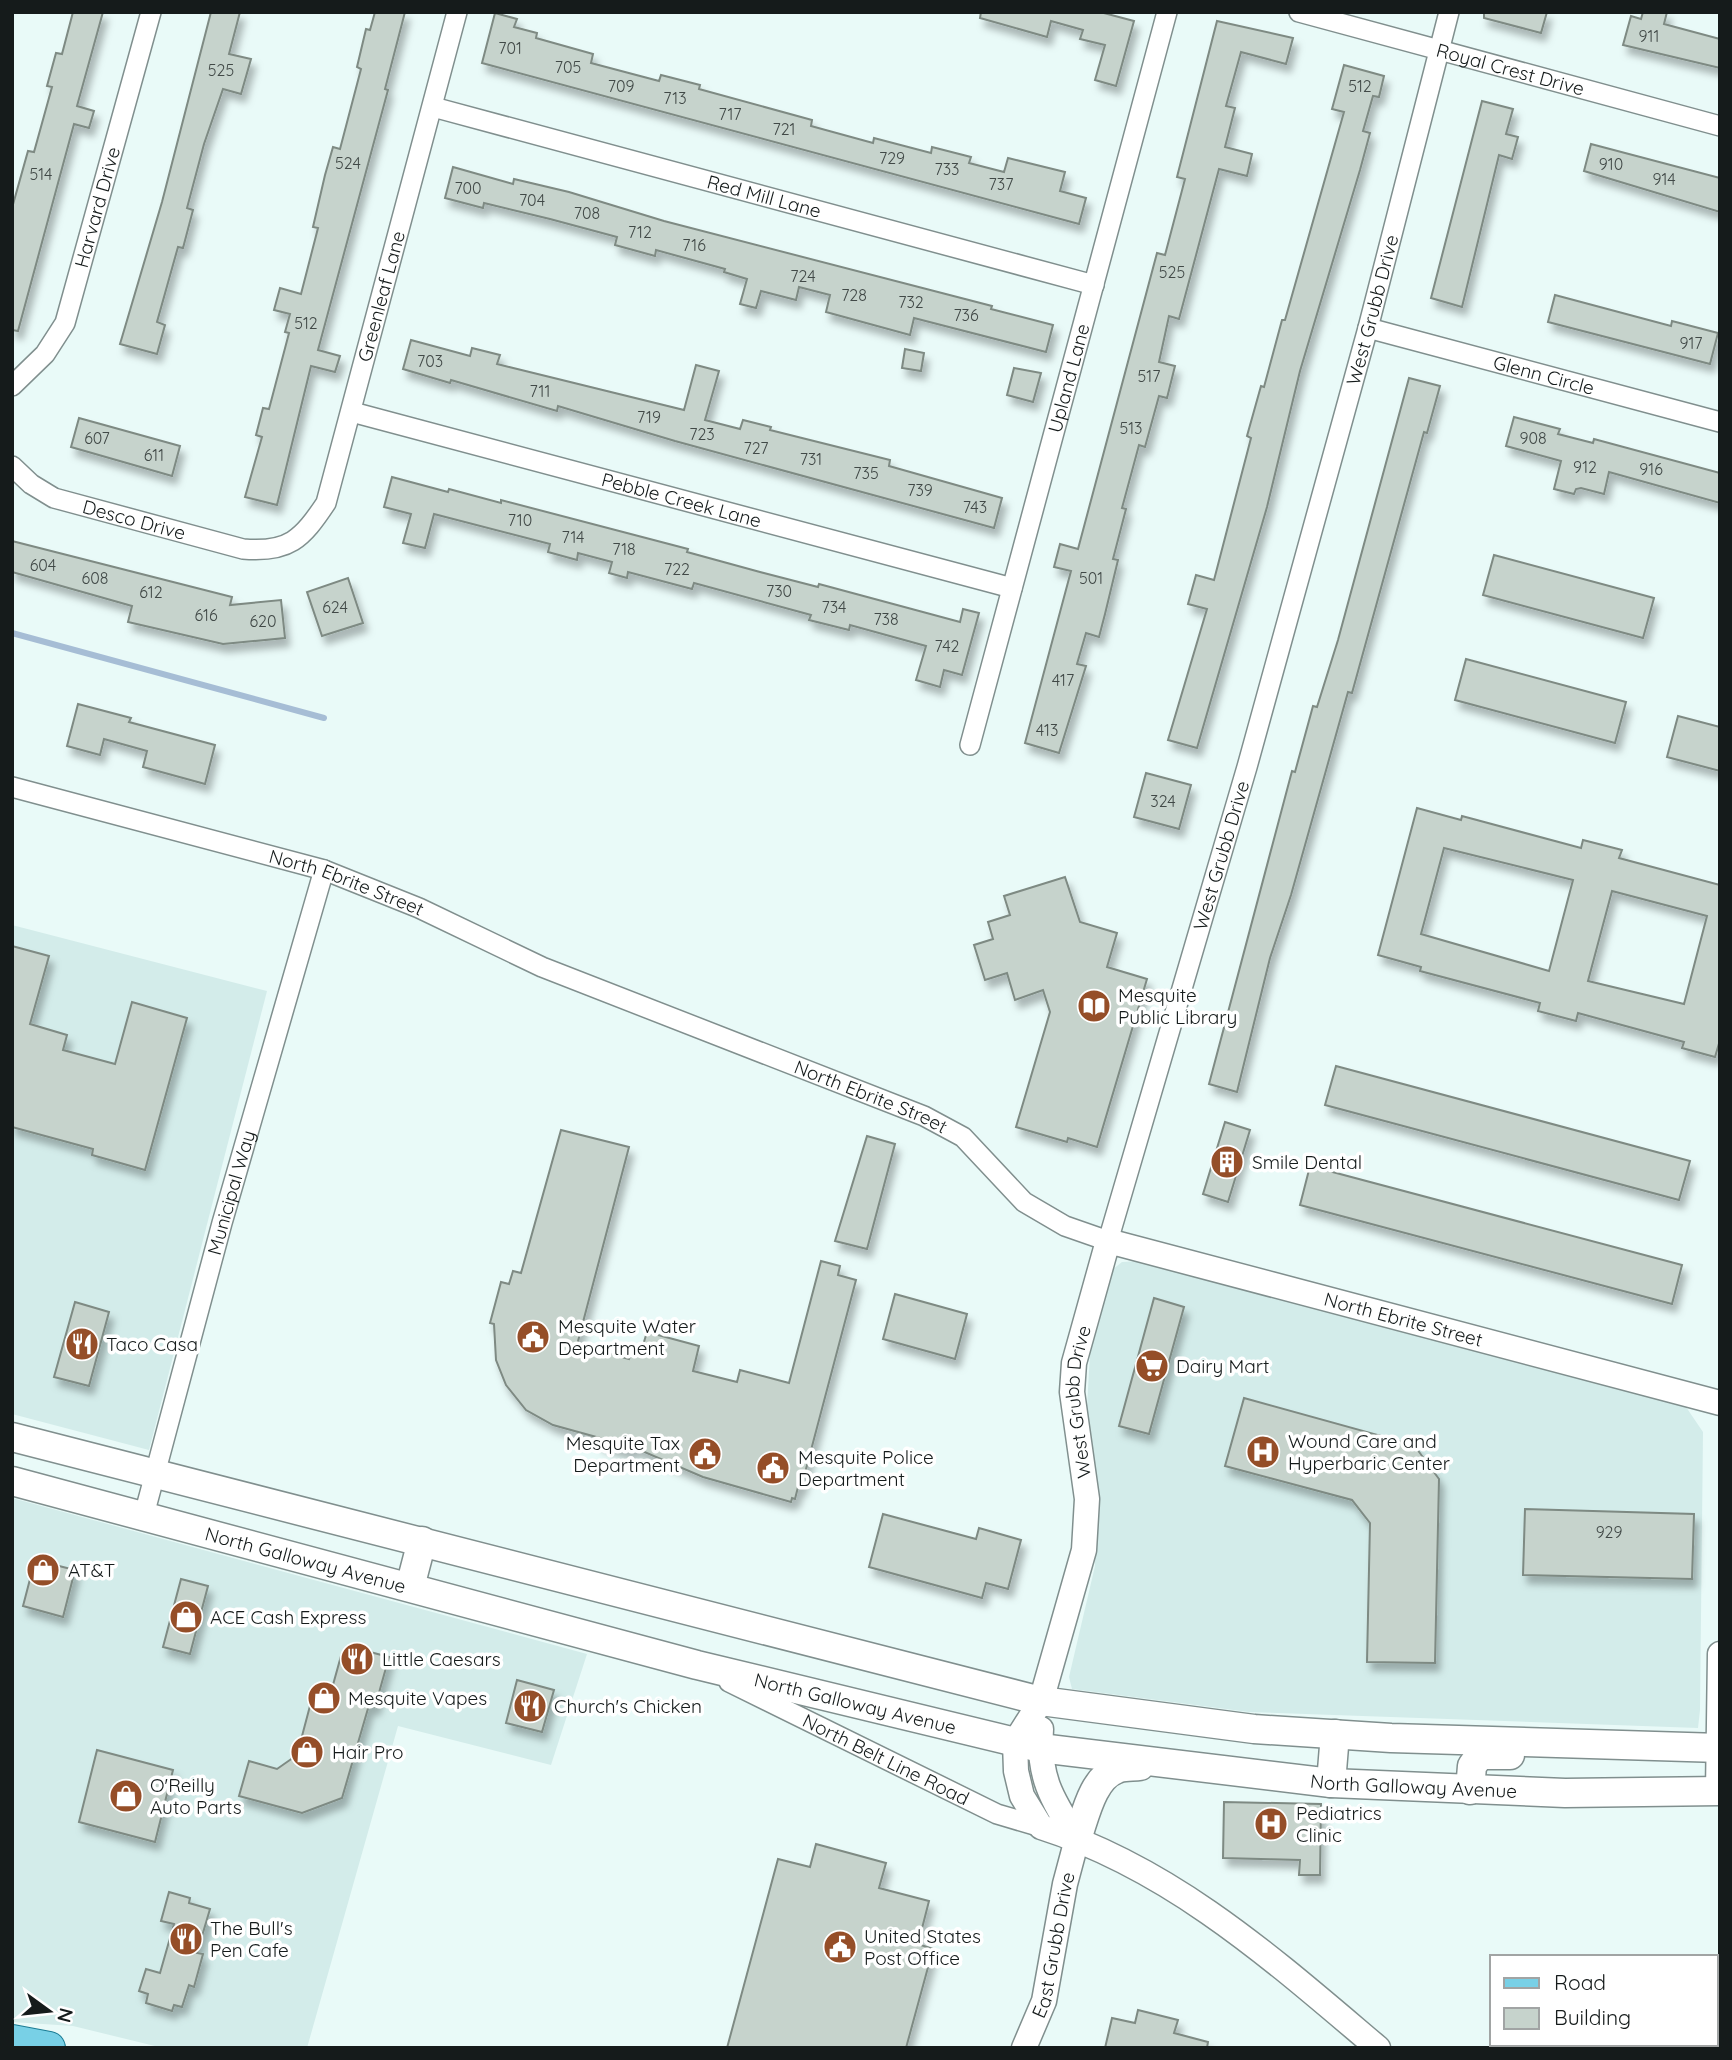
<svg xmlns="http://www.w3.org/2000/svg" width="1732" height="2060" font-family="Quicksand,sans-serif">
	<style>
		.built { fill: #d3ecea }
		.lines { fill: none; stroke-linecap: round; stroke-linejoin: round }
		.stream { stroke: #a6bdd5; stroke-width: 6 }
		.building { fill: #c6d3cc; stroke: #7e8a83; stroke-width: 2; fill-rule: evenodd; filter: url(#shadow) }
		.minor-casing { stroke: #808f8e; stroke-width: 22 }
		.tertiary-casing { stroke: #808f8e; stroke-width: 27 }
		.secondary-casing { stroke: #808f8e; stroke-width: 31 }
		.primary-casing { stroke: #1b7c94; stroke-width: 34 }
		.minor { stroke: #fff; stroke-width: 19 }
		.tertiary { stroke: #fff; stroke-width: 24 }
		.secondary { stroke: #fff; stroke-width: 28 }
		.primary { stroke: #78d0e6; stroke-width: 32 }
		.labels { text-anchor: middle; stroke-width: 7; stroke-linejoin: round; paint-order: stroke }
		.number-label { font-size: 16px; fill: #414947 }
		.street-label { font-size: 19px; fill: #151b1b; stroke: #fff }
		.poi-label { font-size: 19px; fill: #151b1b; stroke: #fff; text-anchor: start }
	</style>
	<defs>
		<filter id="shadow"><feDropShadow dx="4.5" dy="8" stdDeviation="3.5" flood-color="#0004"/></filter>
	</defs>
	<rect width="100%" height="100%" fill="#e9faf8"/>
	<g class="built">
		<polygon points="12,925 267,991 149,1450 12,1414"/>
		<polygon points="1140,1261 1684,1404 1703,1432 1700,1710 1698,1728 1249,1712 1072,1689 1069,1677 1095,1566 1094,1465 1087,1407 1090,1354 1112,1270 1122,1262"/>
		<polygon points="12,1498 587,1654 551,1765 398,1726 307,2048 163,2048 73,2026 12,2022"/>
	</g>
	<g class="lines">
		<polyline class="stream" points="12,633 324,718"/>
	</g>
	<g class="building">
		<polygon points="73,12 103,12 77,106 94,111 89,128 74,124 18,331 12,330 12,208 28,151 34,152 52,87 47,86 56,53 62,54"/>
		<polygon points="211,12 240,12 229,54 251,59 241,94 223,89 204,144 187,208 193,210 183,248 178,247 157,322 165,325 157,354 120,344 162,202"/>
		<polygon points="375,12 405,12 385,89 388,90 318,350 340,356 335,372 311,366 277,505 245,497 262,437 256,435 263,408 269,409 289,333 285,332 290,314 274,310 280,288 301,294 318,228 313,227 325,175 333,147 340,149 361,69 357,67 366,29 370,30"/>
		<polygon points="981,12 1100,12 1134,21 1116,86 1095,80 1105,45 1080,39 1083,30 1051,21 1047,37 980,18"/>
		<polygon points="1484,12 1547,12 1541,33 1484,18"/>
		<polygon points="1643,12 1667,12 1664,24 1720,39 1720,68 1623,45 1631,16 1641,19"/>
		<polygon points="495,13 517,19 514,27 537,33 536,38 593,54 591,63 659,81 661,75 700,85 699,89 812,120 811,126 873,143 874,138 931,153 932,147 971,157 969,163 1004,172 1008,158 1065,172 1060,191 1086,198 1079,224 482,63"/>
		<polygon points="1217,21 1293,38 1286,64 1241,52 1226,106 1235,108 1225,147 1252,154 1247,176 1219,169 1179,319 1169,316 1159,362 1175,366 1167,398 1159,396 1145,447 1139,445 1122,508 1126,509 1113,559 1118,560 1105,614 1099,637 1086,633 1077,664 1086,666 1059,753 1025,743 1071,571 1054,567 1060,544 1078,549 1157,253 1165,255 1185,179 1177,177"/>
		<polygon points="1344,65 1384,76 1379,97 1373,96 1363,131 1370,133 1360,170 1300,371 1267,507 1197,748 1168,740 1207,609 1188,604 1196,575 1214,580 1251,438 1247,436 1261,386 1264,387 1282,320 1285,320 1344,112 1332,109"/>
		<polygon points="1482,101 1513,109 1506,134 1518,137 1512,159 1499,155 1462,307 1431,298"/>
		<polygon points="1591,144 1720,178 1720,212 1584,171"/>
		<polygon points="453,167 513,184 514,179 569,192 664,221 992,306 991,309 1053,325 1046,352 914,318 910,335 826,312 830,295 799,287 796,300 761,291 756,308 740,304 747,279 724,272 725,269 656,250 655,256 615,245 617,237 550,219 484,203 483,208 445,198"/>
		<polygon points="1555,295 1671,326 1672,321 1718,333 1710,364 1548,322"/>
		<polygon points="411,340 470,356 472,348 500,355 497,364 684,410 696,365 719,371 705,420 740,429 743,420 771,427 770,430 890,460 889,466 1002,498 994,528 675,441 558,406 557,411 451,380 450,383 403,369"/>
		<polygon points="905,349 924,353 921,371 902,368"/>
		<polygon points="1014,368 1041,373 1033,402 1007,395"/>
		<polygon points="1409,378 1440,386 1427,433 1424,432 1352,693 1348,692 1291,895 1270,958 1237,1092 1209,1084 1292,771 1295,772 1313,706 1317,707 1338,640"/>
		<polygon points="1514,417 1560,429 1558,434 1593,443 1594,439 1720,473 1720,503 1609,472 1604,494 1581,488 1576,489 1574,494 1554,489 1561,461 1506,446"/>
		<polygon points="79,418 180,446 172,476 71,447"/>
		<polygon points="392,477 448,492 449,489 501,503 501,500 688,549 687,552 760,572 818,587 819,584 960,622 963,609 979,613 962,675 944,670 940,687 916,680 926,646 850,625 849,630 809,620 811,615 694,583 692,589 628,572 627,578 609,573 612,562 578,553 577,560 548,552 550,544 434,514 425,548 403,543 411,514 384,507"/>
		<polygon points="12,541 232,597 230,605 281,600 285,638 223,644 128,622 132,606 12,572"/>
		<polygon points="1494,555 1654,598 1643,638 1483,595"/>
		<polygon points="348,578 363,623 322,636 307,592"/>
		<polygon points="1466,659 1626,702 1615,743 1455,700"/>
		<polygon points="78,704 131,718 129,722 215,745 205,784 143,767 147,751 104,739 100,755 67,746"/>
		<polygon points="1678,716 1720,727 1720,771 1667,757"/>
		<polygon points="1146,773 1191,785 1179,829 1134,817"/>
		<path d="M1417,808L1461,820L1462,816L1581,848L1583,840L1622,850L1619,858L1720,885V1040L1715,1057L1682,1048L1684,1042L1578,1013L1576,1021L1538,1011L1540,1003L1420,971L1421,967L1378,955ZM1444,848L1573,880L1549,971L1421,934ZM1612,891L1707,916L1684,1004L1588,981Z"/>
		<polygon points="1065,877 1080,922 1117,933 1107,967 1147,979 1097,1147 1068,1138 1067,1142 1016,1127 1050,1012 1043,990 1015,1000 1007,973 985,980 974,945 993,939 988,922 1010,915 1004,896"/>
		<polygon points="12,946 49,956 30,1024 67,1035 63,1050 115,1064 132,1002 187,1018 145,1170 92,1155 93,1149 12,1127"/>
		<polygon points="1336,1066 1690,1161 1679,1200 1325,1105"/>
		<polygon points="1225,1122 1250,1130 1228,1202 1203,1194"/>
		<polygon points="561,1130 629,1147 577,1345 629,1359 631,1353 640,1355 647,1332 699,1346 693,1371 737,1382 740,1370 789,1383 821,1261 840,1266 838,1275 856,1280 801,1488 798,1487 795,1499 792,1498 791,1502 703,1477 633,1447 631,1452 599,1443 600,1438 553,1425 526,1410 506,1385 496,1360 494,1324 490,1323 501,1282 509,1284 513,1271 521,1273"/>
		<polygon points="867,1136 895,1144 867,1249 835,1241"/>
		<polygon points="1310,1166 1682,1265 1672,1304 1300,1205"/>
		<polygon points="895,1294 967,1314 955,1359 883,1339"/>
		<polygon points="1154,1298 1184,1307 1149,1434 1119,1426"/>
		<polygon points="75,1302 109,1312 89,1386 54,1377"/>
		<polygon points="1244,1398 1414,1445 1439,1479 1435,1663 1367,1662 1370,1523 1352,1500 1225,1466"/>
		<polygon points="1525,1509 1694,1514 1692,1579 1523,1575"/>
		<polygon points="883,1514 976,1539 979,1528 1021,1540 1008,1589 986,1583 982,1598 869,1567"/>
		<polygon points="35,1560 75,1570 63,1617 23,1606"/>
		<polygon points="181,1579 208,1586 190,1654 163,1647"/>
		<polygon points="355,1648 389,1657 375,1707 369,1705 342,1798 302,1813 239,1796 249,1761 277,1769 297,1755 315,1687 331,1692 341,1656"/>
		<polygon points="517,1680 554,1690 542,1732 506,1723"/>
		<polygon points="97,1750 173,1770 155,1842 79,1822"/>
		<polygon points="1224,1802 1321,1804 1320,1875 1299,1875 1300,1860 1223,1858"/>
		<polygon points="816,1844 886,1863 879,1888 929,1901 918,1944 933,1949 906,2048 727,2048 778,1859 810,1867"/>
		<polygon points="169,1892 190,1898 189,1903 210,1909 197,1953 203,1954 194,1987 189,1985 182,2007 174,2005 172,2011 146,2003 148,1994 139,1991 146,1969 160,1973 174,1924 161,1921"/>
		<polygon points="1138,2010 1178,2020 1174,2033 1208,2042 1207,2048 1105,2048 1112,2018 1135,2023"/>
	</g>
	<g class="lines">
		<defs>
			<g id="minor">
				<path id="s1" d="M1299,12L1720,126"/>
				<path id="s2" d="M433,107L1094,285"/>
				<path id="s3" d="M1368,328L1720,422"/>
				<path id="s4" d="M12,386L45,354L65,323L151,12"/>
				<path id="s5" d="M352,412L1012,588"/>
				<path id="s6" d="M12,466L31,484L54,498L243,549C289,553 302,539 326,503L457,12"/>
				<path id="s7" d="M970,745L1167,12"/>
				<path id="s8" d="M12,787L324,870L419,908L542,967L924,1116L963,1137L1024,1202L1065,1226L1108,1241L1247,767L1368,328L1449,12"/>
				<path id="s9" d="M144,1515L222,1223L324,870"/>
				<path id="s10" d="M729,1682L997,1814L1041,1827"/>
			</g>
			<g id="tertiary">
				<path d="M1041,1729C1038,1778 1052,1799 1077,1839"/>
				<polyline points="1718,1791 1720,1654"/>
				<path id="s11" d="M1024,2048L1044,2001L1065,1884L1077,1839"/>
				<path id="s12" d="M1378,2048C1275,1961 1173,1869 1041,1827L1022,1796L1016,1771L1015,1742L1041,1701L1084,1550L1087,1499L1072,1392L1074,1363L1108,1241L1720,1403"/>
			</g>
			<g id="secondary">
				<polyline points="12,1437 1041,1701 1254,1729 1391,1738 1720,1748"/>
				<path id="s13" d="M12,1481L697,1665L1040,1748L1331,1783L1565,1793L1720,1791"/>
				<polyline points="410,1587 422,1541"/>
				<polyline points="1331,1783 1335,1734"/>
				<polyline points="1470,1790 1472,1766 1480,1755 1510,1755"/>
				<path d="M1077,1839C1085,1817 1092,1778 1117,1769C1124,1766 1133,1767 1140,1766"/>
			</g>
			<polyline id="primary" points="12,2041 49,2048"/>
		</defs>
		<use href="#minor" class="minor-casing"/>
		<use href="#tertiary" class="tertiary-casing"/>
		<use href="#secondary" class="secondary-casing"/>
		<use href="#primary" class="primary-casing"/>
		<use href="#minor" class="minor"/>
		<use href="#tertiary" class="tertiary"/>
		<use href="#secondary" class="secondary"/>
		<use href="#primary" class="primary"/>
	</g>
	<defs>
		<symbol id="library-disc" viewBox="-11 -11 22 22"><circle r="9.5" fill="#954e28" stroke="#fff"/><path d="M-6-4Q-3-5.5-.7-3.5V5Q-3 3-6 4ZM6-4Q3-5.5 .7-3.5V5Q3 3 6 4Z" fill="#fff"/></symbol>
		<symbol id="building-disc" viewBox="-11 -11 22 22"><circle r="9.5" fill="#954e28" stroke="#fff"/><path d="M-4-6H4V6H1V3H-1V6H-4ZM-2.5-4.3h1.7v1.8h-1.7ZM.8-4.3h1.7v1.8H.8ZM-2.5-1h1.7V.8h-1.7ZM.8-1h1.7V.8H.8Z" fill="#fff"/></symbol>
		<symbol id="civic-disc" viewBox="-11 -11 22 22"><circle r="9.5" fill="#954e28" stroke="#fff"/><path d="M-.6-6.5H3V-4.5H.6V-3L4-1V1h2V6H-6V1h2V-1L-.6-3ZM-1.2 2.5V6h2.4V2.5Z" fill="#fff"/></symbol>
		<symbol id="restaurant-disc" viewBox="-11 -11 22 22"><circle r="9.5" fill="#954e28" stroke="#fff"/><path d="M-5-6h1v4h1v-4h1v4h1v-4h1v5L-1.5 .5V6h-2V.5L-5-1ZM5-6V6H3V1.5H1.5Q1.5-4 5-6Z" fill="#fff"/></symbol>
		<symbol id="supermarket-disc" viewBox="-11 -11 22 22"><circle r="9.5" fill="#954e28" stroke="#fff"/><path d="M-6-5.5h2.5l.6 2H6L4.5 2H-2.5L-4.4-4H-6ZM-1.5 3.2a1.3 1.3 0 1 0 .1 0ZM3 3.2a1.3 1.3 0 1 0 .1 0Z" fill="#fff"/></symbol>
		<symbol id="hospital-disc" viewBox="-11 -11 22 22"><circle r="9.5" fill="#954e28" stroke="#fff"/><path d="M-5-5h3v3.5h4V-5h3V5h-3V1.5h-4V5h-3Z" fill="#fff"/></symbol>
		<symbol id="shop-disc" viewBox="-11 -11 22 22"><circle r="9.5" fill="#954e28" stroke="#fff"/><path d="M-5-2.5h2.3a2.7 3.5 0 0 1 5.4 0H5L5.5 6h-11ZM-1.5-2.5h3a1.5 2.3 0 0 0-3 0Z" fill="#fff"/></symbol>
	</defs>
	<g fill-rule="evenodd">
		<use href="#library-disc" x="1075" y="987" width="38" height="38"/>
		<use href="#building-disc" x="1208" y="1143" width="38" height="38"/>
		<use href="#civic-disc" x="514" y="1318" width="38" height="38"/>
		<use href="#restaurant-disc" x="63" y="1325" width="38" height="38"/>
		<use href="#supermarket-disc" x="1133" y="1347" width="38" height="38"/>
		<use href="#hospital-disc" x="1244" y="1433" width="38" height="38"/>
		<use href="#civic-disc" x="686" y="1435" width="38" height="38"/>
		<use href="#civic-disc" x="754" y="1449" width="38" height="38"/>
		<use href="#shop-disc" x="24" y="1551" width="38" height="38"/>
		<use href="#shop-disc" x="167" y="1598" width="38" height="38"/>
		<use href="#restaurant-disc" x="338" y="1640" width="38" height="38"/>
		<use href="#shop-disc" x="305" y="1679" width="38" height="38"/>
		<use href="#restaurant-disc" x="511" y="1687" width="38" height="38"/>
		<use href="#shop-disc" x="288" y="1733" width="38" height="38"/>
		<use href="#shop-disc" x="107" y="1777" width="38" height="38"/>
		<use href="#hospital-disc" x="1252" y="1805" width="38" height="38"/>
		<use href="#restaurant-disc" x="167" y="1920" width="38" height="38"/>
		<use href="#civic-disc" x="821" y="1928" width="38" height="38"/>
	</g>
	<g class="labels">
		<g class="number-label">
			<text x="1649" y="42">911</text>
			<text x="510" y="54">701</text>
			<text x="568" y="73">705</text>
			<text x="221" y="76">525</text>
			<text x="621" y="92">709</text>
			<text x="1360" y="92">512</text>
			<text x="675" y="104">713</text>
			<text x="730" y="120">717</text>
			<text x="784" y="135">721</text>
			<text x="892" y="164">729</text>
			<text x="348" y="169">524</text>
			<text x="1611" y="170">910</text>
			<text x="947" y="175">733</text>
			<text x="41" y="180">514</text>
			<text x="1664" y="185">914</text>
			<text x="1001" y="190">737</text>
			<text x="468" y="194">700</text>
			<text x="532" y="206">704</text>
			<text x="587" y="219">708</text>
			<text x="640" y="238">712</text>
			<text x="694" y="251">716</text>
			<text x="1172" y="278">525</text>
			<text x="803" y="282">724</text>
			<text x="854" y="301">728</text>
			<text x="911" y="308">732</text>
			<text x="966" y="321">736</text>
			<text x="306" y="329">512</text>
			<text x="1691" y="349">917</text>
			<text x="430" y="367">703</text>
			<text x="1149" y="382">517</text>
			<text x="540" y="397">711</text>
			<text x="649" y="423">719</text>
			<text x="1131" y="434">513</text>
			<text x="702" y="440">723</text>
			<text x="97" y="444">607</text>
			<text x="1533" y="444">908</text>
			<text x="756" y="454">727</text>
			<text x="154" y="461">611</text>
			<text x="811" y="465">731</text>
			<text x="1585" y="473">912</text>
			<text x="1651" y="475">916</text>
			<text x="866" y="479">735</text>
			<text x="920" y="496">739</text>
			<text x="975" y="513">743</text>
			<text x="520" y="526">710</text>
			<text x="573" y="543">714</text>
			<text x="624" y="555">718</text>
			<text x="43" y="571">604</text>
			<text x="677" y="575">722</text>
			<text x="95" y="584">608</text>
			<text x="1091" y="584">501</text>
			<text x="779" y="597">730</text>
			<text x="151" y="598">612</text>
			<text x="335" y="613">624</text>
			<text x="834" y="613">734</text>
			<text x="206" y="621">616</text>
			<text x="886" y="625">738</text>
			<text x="263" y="627">620</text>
			<text x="947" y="652">742</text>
			<text x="1063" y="686">417</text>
			<text x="1047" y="736">413</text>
			<text x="1163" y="807">324</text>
			<text x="1609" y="1538">929</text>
		</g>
		<g class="street-label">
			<text dy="7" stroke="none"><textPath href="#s1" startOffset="219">Royal Crest Drive</textPath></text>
			<text dy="7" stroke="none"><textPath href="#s2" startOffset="343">Red Mill Lane</textPath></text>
			<text dy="7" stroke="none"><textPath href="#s4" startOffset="203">Harvard Drive</textPath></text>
			<text dy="7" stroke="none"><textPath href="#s6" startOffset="565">Greenleaf Lane</textPath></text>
			<text dy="7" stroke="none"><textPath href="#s8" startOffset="2166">West Grubb Drive</textPath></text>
			<text dy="7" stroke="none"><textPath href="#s3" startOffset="182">Glenn Circle</textPath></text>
			<text dy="7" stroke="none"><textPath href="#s7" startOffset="380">Upland Lane</textPath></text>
			<text dy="7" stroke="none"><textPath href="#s5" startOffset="341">Pebble Creek Lane</textPath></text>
			<text dy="7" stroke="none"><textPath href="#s6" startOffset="136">Desco Drive</textPath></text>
			<text dy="7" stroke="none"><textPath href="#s8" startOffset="1600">West Grubb Drive</textPath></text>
			<text dy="7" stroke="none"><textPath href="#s8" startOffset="348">North Ebrite Street</textPath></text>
			<text dy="7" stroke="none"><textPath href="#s8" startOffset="915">North Ebrite Street</textPath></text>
			<text dy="7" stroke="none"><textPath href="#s9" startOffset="334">Municipal Way</textPath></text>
			<text dy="7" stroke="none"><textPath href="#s12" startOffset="1323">North Ebrite Street</textPath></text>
			<text dy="7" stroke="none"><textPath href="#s12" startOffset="852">West Grubb Drive</textPath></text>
			<text dy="7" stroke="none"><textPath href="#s13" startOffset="304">North Galloway Avenue</textPath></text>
			<text dy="7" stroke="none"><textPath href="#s13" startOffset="872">North Galloway Avenue</textPath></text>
			<text dy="7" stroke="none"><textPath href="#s10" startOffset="175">North Belt Line Road</textPath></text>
			<text dy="7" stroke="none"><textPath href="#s13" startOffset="1438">North Galloway Avenue</textPath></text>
			<text dy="7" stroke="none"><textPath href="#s11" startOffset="108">East Grubb Drive</textPath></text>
		</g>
		<g class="poi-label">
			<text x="1118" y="1002">Mesquite<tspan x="1118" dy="22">Public Library</tspan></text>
			<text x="1252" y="1169">Smile Dental</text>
			<text x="558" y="1333">Mesquite Water<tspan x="558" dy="22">Department</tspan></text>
			<text x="106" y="1351">Taco Casa</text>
			<text x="1176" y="1373">Dairy Mart</text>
			<text x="1288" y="1448">Wound Care and<tspan x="1288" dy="22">Hyperbaric Center</tspan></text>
			<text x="680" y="1450" text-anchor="end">Mesquite Tax<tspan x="680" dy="22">Department</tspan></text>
			<text x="798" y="1464">Mesquite Police<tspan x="798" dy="22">Department</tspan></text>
			<text x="68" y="1577">AT&amp;T</text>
			<text x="210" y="1624">ACE Cash Express</text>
			<text x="382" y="1666">Little Caesars</text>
			<text x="348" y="1705">Mesquite Vapes</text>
			<text x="554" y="1713">Church's Chicken</text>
			<text x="332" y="1759">Hair Pro</text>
			<text x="150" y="1792">O'Reilly<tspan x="150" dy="22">Auto Parts</tspan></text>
			<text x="1296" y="1820">Pediatrics<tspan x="1296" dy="22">Clinic</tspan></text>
			<text x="210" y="1935">The Bull's<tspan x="210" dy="22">Pen Cafe</tspan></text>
			<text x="864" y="1943">United States<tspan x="864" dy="22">Post Office</tspan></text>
		</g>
	</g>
	<rect width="1732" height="2060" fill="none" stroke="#151b1b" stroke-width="28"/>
	<rect x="1490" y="1955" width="228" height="91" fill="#ffffff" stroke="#a1a4a4" stroke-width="2"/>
	<rect x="1504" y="1978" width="35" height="10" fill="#78d0e6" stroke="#a1a4a4" stroke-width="2"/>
	<text x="1554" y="1990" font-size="21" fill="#151b1b">Road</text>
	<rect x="1504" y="2008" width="35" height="21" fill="#c6d3cc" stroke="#a1a4a4" stroke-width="2"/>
	<text x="1554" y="2025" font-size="21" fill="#151b1b">Building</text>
	<g transform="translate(49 2011) rotate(105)" stroke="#ffffff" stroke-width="5" paint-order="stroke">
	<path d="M0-5L12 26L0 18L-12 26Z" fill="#151b1b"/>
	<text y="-10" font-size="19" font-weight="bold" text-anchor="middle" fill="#151b1b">N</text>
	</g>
</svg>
